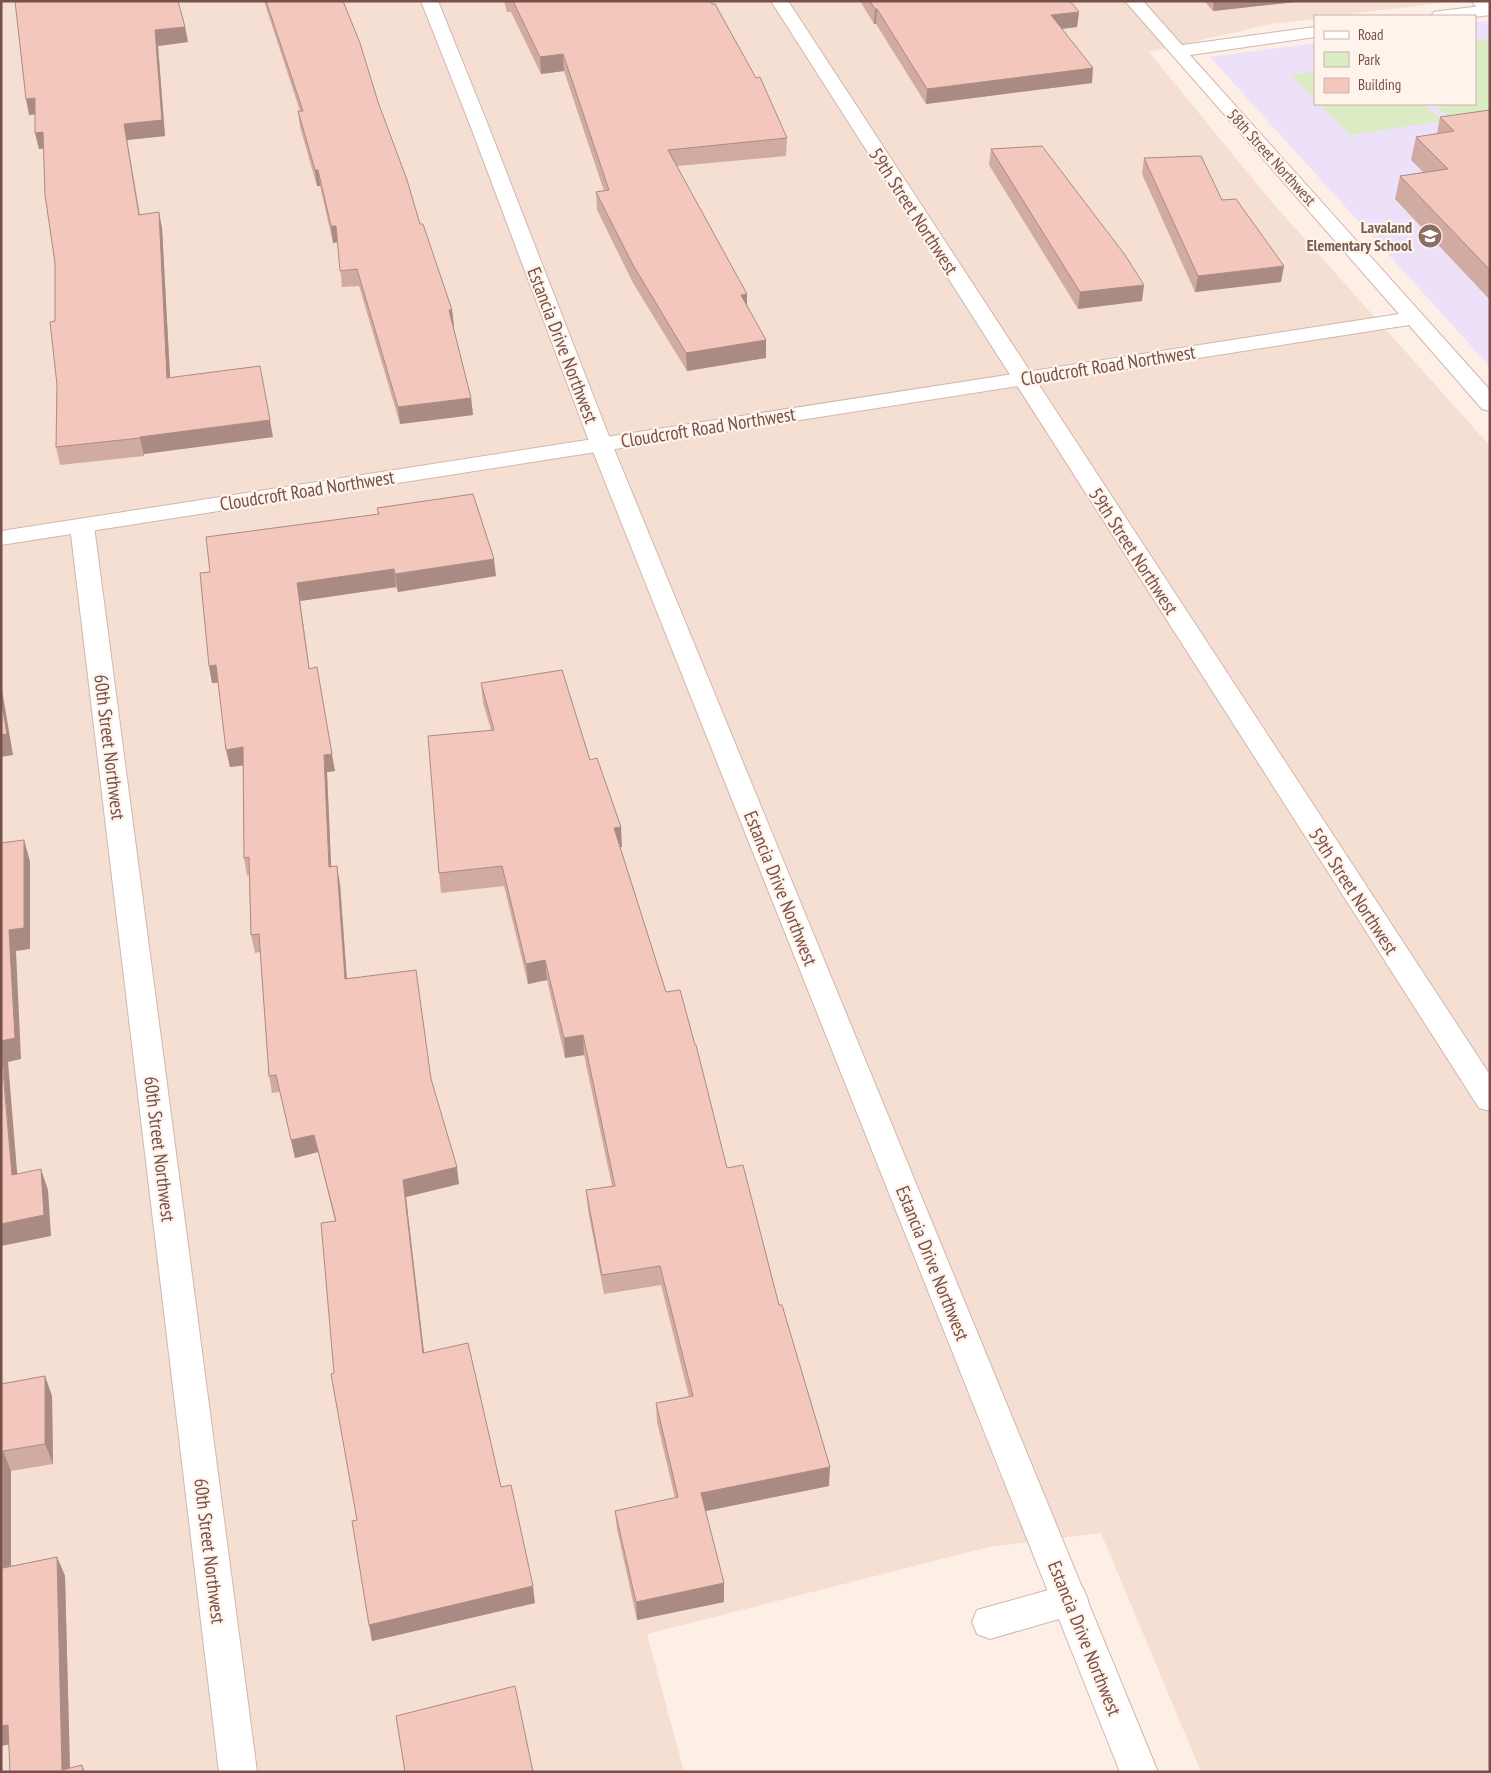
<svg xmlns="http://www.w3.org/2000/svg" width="1491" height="1773" font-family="'PT Sans Narrow',sans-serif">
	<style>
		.residential { fill: #f5dfd3 }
		.education { fill: #ece1f9 }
		.green { fill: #dbebc3 }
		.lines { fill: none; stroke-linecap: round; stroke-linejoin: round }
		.service-casing { stroke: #d1b6ad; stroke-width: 2 }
		.minor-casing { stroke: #d1b6ad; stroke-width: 2 }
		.tertiary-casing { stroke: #d1b6ad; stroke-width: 2 }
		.service { fill: #fff; fill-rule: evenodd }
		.minor { fill: #fff; fill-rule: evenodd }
		.tertiary { fill: #fff; fill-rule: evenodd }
		.wall { fill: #d1aba1 }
		.shaded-wall { fill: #aa8b83 }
		.building { fill: #f3c7bb; stroke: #aa8b83 }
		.labels { text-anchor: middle; stroke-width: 4.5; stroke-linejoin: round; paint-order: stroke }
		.far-street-label { font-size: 16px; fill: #775049; stroke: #fff4ec }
		.far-education-label { font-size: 16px; font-weight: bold; fill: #785e54; stroke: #fff4ec; text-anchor: end }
		.street-label { font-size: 19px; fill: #775049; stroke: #fff4ec }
	</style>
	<rect width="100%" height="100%" fill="#fdefe5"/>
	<polygon class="residential" points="1,1 1456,1 1333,16 1315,16 1315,19 1271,24 1149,52 1270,200 1490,446 1490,1772 1201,1772 1101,1533 989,1547 647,1634 684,1772 1,1772"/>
	<polygon class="education" points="1490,21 1490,367 1210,57 1315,43 1315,104 1475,104 1475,22"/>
	<g class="green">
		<polygon points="1487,39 1490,41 1490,114 1451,119 1435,104 1475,104 1475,40"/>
		<polygon points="1315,72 1315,100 1291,75"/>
		<polygon points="1319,104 1424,104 1442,121 1350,135"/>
	</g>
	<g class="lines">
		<defs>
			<polygon id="service" points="1070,1584 1083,1588 1088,1600 1083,1612 990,1639 977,1634 972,1622 977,1610"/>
			<g id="minor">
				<polygon points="421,1 438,1 488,125 612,444 1158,1772 1120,1772 590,444 470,125"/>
				<polygon points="771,1 788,1 1490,1075 1490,1111 1479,1108"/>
				<polygon points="1471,1 1489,1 1490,15 1483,14"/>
				<polygon points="82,519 90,521 94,526 257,1772 219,1772 70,526 74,521"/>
			</g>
			<g id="tertiary">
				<polygon points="1125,1 1143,1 1182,45 1315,27 1315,37 1190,55 1490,390 1490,411 1482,409 1409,325 1,545 1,531 1399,314"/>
				<polygon points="1490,5 1490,15 1475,17 1431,16 1434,12 1440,11"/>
			</g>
		</defs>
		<use href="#service" class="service-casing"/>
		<use href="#minor" class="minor-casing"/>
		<use href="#tertiary" class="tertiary-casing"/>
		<use href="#service" class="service"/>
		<use href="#minor" class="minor"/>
		<use href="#tertiary" class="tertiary"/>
	</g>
	<g class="wall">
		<polygon points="264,1 343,1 420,224 452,310 454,326 453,326 471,398 473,415 400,424 359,286 342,287 338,242 333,243 320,186 317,186 300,127 298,111 300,111"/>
		<polygon points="504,1 710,1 787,138 786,156 677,166 747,304 766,358 687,371 633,283 597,210 596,192 604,191 564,71 541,74 511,12 507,12"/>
		<polygon points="860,1 1070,1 1079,12 1077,27 1062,29 1092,83 926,104 876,24 874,24"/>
		<polygon points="1204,1 1305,1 1213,11"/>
		<polygon points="185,27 188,42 158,46 165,136 127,140 140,215 162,228 170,377 273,437 144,454 144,456 60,465 56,447 57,385 55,321 55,263 44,148 39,149 35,114 29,115"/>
		<polygon points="1490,110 1490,300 1395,199 1400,176 1423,172 1411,160 1416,137 1437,134 1440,117"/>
		<polygon points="991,149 1142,301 1078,309 989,165"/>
		<polygon points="1144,158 1222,200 1281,282 1195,292 1142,174"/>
		<polygon points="377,508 496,576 398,592 396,587 300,601 309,669 335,771 327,772 331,867 340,884 347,979 431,1080 459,1184 406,1197 424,1353 501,1487 535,1603 372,1641 357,1520 334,1373 335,1221 318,1152 295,1158 280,1092 272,1093 269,1076 260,952 255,953 251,935 249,875 247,876 244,858 243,765 230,767 218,683 212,683 209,666 210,572 378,514"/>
		<polygon points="481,683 590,760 622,847 620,847 666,992 727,1168 779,1305 829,1486 705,1511 724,1602 637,1620 617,1529 615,1511 675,1498 657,1422 656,1403 689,1397 661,1285 604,1294 588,1210 586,1190 612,1186 584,1055 565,1058 547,980 528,984 504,886 441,893 439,873 491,730 483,703"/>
		<polygon points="45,1376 52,1396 53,1464 11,1471 11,1566 57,1557 65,1576 70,1768 82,1765 85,1772 10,1772 1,1384"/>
	</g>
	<g class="shaded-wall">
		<polygon points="1214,1 1305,1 1213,11"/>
		<polygon points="875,9 877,9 876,24 874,24"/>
		<polygon points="1079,12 1077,27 1050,30 1051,15"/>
		<polygon points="185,27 188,42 158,46 165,136 127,140 143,231 124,124 155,30"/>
		<polygon points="563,54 564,71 541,74 540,57"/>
		<polygon points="1093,68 1092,83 926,104 927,89"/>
		<polygon points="35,98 38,114 29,115 26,99"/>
		<polygon points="43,132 47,148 39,149 35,133"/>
		<polygon points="315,170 318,170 320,186 317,186"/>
		<polygon points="159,212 162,228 171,394 167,378"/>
		<polygon points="331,226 336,226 338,242 333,243"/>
		<polygon points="1284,266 1281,282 1195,292 1198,276"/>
		<polygon points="1144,285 1142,301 1078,309 1080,292"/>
		<polygon points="747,294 747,312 741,295"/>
		<polygon points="449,310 452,310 454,326 450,327"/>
		<polygon points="766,340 766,358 687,371 686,353"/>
		<polygon points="471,398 473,415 400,424 398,407"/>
		<polygon points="270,420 273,437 144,454 144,456 140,438 140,437"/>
		<polygon points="494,559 496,576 398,592 395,574"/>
		<polygon points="394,569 396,587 300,601 312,686 297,583"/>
		<polygon points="216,665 220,682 212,683 209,666"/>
		<polygon points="1,684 13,755 1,757"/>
		<polygon points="243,747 247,765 230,767 226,750"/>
		<polygon points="332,754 335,771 327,772 332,885 329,867 324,755"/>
		<polygon points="621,827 622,847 615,848 614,828"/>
		<polygon points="24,840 30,861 30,949 16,951 21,1059 8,1062 19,1195 12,1175 1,1041 9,930"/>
		<polygon points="337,866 340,884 348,997 345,979"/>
		<polygon points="545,960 547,980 528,984 526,964"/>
		<polygon points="583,1035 584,1055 565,1058 564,1038"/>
		<polygon points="314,1135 318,1152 295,1158 291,1140"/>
		<polygon points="457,1167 459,1184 406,1197 426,1370 423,1353 403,1180"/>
		<polygon points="41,1169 48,1190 51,1236 1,1246 1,1224"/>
		<polygon points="45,1376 52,1396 53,1464 45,1444"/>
		<polygon points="3,1451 11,1471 11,1587 3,1568"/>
		<polygon points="830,1467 829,1486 701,1512 701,1493"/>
		<polygon points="57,1557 65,1576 70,1772 62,1770"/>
		<polygon points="724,1583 724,1602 637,1620 636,1602"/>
		<polygon points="533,1586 535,1603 372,1641 369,1625"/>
		<polygon points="8,1725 17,1743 1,1746 1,1726"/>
	</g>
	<g class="building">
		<polygon points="15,1 178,1 185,27 155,30 162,120 124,124 139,215 159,212 167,378 260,366 270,420 140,437 140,438 56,447 57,385 50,322 55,321 55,263 45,195 43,132 35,133 35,98 26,99"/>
		<polygon points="266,1 343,1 360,43 378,102 407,180 420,224 423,224 452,310 449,310 471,398 398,407 357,269 340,271 336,226 331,226 318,170 315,170 298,111 303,111"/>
		<polygon points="513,1 710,1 712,4 715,4 756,78 760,77 787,138 668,150 747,294 741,295 766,340 686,353 633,265 596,192 609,190 563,54 540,57"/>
		<polygon points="870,1 1070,1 1079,12 1051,15 1093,68 927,89 877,9 875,9"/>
		<polygon points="1490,110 1490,270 1400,176 1448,169 1416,137 1454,131 1440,117"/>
		<polygon points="1042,146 1125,255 1144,285 1080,292 991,149"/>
		<polygon points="1201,156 1222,200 1236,199 1284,266 1198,276 1144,158"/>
		<polygon points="473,494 494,559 395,574 394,569 297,583 309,669 317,667 332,754 324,755 329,867 337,866 345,979 416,970 431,1079 457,1167 403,1180 423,1353 468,1343 501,1487 511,1485 533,1586 369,1625 352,1521 357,1520 331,1374 334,1373 321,1223 336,1221 314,1135 291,1140 276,1075 269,1076 259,934 251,935 249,857 244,858 243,747 226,750 216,665 209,666 200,573 210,572 206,537 379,514 377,508"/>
		<polygon points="562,670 590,760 597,758 621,827 614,828 666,992 680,990 695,1045 696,1045 727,1168 743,1165 779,1305 782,1305 830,1467 701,1493 724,1583 636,1602 615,1511 678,1497 656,1403 693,1396 660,1266 602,1275 586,1190 615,1186 583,1035 564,1038 545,960 526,964 502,866 439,873 428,736 494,730 481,683"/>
		<polygon points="1,699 7,734 1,735"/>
		<polygon points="24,840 24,928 9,930 15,1038 1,1041 1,843"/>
		<polygon points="1,1048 12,1175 41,1169 44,1215 1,1224"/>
		<polygon points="45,1376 45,1444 3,1451 3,1568 57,1557 62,1770 82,1765 83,1772 10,1772 8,1725 1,1726 1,1384"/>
		<polygon points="515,1686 533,1772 405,1772 396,1716"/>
	</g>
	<defs>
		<symbol id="school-disc" viewBox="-11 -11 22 22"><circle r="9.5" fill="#8d6e63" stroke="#fff4ec"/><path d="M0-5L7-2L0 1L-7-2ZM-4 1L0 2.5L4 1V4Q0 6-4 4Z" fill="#fff"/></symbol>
	</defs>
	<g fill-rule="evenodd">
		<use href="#school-disc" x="1416" y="222" width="28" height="28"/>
	</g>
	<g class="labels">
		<g class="far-street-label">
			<text transform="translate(1272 157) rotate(48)" y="6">58th Street Northwest</text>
		</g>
		<g class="far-education-label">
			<text x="1412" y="233">Lavaland<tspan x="1412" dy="18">Elementary School</tspan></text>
		</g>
		<g class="street-label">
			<text transform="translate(914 211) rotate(57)" y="7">59th Street Northwest</text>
			<text transform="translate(563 345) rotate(69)" y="7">Estancia Drive Northwest</text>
			<text transform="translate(1108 365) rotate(-9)" y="7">Cloudcroft Road Northwest</text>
			<text transform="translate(708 427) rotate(-9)" y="7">Cloudcroft Road Northwest</text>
			<text transform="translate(307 490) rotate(-9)" y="7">Cloudcroft Road Northwest</text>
			<text transform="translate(1134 551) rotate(57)" y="7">59th Street Northwest</text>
			<text transform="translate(110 747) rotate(83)" y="7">60th Street Northwest</text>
			<text transform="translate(781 888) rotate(68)" y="7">Estancia Drive Northwest</text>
			<text transform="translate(1354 891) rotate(57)" y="7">59th Street Northwest</text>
			<text transform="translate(160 1149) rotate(83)" y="7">60th Street Northwest</text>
			<text transform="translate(933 1263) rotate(68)" y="7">Estancia Drive Northwest</text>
			<text transform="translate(210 1551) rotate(83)" y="7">60th Street Northwest</text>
			<text transform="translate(1085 1638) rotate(68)" y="7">Estancia Drive Northwest</text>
		</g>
	</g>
	<rect width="1491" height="1773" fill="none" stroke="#775049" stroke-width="5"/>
	<rect x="1314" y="15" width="162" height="90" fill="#fff4ec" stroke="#c9b2ab"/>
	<rect x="1324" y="31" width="25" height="8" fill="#ffffff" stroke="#c9b2ab"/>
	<text x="1358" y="40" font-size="15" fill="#775049">Road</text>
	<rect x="1324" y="52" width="25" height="15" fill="#dbebc3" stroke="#c9b2ab"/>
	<text x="1358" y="65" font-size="15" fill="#775049">Park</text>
	<rect x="1324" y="78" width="25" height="15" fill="#f3c7bb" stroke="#c9b2ab"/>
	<text x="1358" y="90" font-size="15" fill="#775049">Building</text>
</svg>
